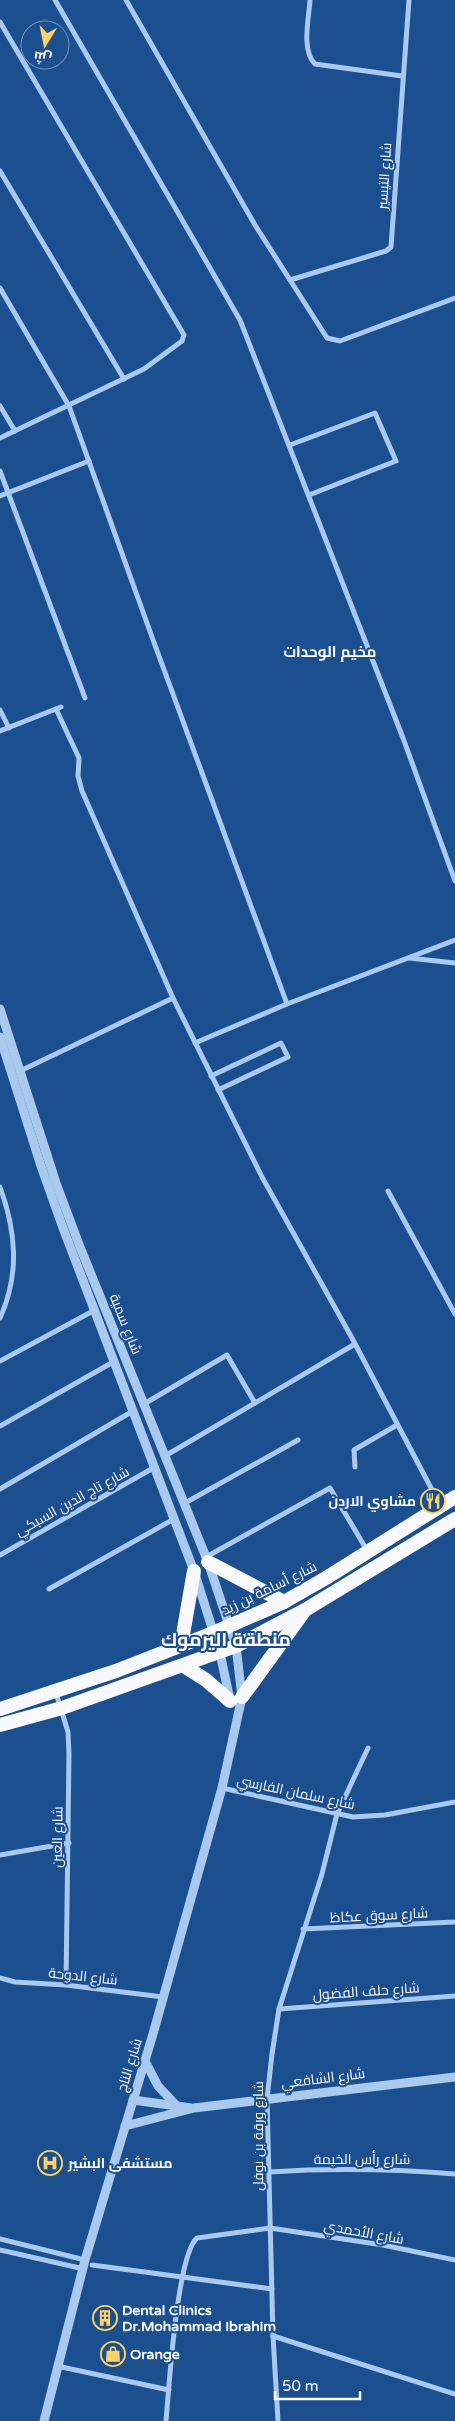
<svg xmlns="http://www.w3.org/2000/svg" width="455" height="2421" font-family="'Varela Round',Cairo,sans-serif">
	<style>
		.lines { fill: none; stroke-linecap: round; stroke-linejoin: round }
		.minor { stroke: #a9c9ee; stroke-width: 5 }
		.tertiary { stroke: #a9c9ee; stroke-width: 9 }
		.trunk { stroke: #f8faff; stroke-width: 14 }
		.labels { text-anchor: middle; stroke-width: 4; stroke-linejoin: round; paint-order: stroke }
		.street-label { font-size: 14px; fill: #fff; stroke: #1b4f8f }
		.poi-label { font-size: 14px; font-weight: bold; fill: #fff; stroke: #1b4f8f; text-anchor: start }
		.neighbourhood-label { font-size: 15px; font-weight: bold; fill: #fff; stroke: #1b4f8f }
		.district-label { font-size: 19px; font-weight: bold; fill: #fff; stroke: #1b4f8f }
	</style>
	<rect width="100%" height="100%" fill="#1b4f8f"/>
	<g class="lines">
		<g class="minor">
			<polyline points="55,0 240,320 403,738 455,881"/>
			<polyline points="126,0 255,225 327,338 340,341 455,298"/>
			<path d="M310,0C309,18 301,50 315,64L402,76"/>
			<polyline points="0,22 184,335 182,341 144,369 0,438"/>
			<polyline points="0,171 124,379"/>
			<polyline points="290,280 386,251 391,247 409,0"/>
			<polyline points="0,288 69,406 152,637 287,1004"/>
			<polyline points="0,406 15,431"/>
			<polyline points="290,445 375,413 396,461 309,495"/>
			<polyline points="0,471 85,698"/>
			<polyline points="0,496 89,461"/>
			<polyline points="56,709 79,758 78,776 82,791 173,998"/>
			<polyline points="0,710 9,728"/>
			<polyline points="0,731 61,707"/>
			<polyline points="409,958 455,963"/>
			<polyline points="195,1043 287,1004 455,940"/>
			<polyline points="20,1071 173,998 262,1177 352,1338 440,1505"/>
			<polyline points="211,1076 281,1043 288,1057 218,1090"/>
			<path d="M0,1187C16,1231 20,1274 0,1318"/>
			<polyline points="388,1191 455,1314"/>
			<polyline points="0,1361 95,1310"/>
			<polyline points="144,1404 227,1355 255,1403"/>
			<polyline points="0,1426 115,1361"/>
			<polyline points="165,1456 355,1344"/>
			<polyline points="355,1467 354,1450 397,1425"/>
			<polyline points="0,1489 133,1411"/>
			<polyline points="185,1503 298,1440"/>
			<polyline points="0,1555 155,1467"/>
			<polyline points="206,1557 330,1488 368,1552"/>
			<polyline points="49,1589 174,1519"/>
			<polyline points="56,1693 68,1732 69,1754 66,1985"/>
			<polyline points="222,1788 353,1817 385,1815 455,1802"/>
			<polyline points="0,1855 69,1843"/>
			<polyline points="303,1929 455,1922"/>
			<polyline points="0,1978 15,1982 66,1985 163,1997"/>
			<polyline points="279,2009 455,1996"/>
			<path d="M269,2172C331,2168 393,2169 455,2174"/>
			<polyline points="0,2239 85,2260"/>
			<polyline points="0,2250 84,2269"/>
			<polyline points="92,2265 272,2289"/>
			<polyline points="273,2336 455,2394"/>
			<polyline points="57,2366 169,2390"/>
			<path d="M166,2421C169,2388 177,2255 197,2238L270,2228L383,2245L455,2260"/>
			<polyline points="278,2421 273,2336 267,2099 272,2054 279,2009 322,1874 337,1814 368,1748"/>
		</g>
		<g class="tertiary">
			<polyline points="0,1009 56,1183 80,1247 208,1562 236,1646 242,1697 222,1788 153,2034 85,2260 44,2421"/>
			<polyline points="0,1037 41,1166 63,1228 194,1571 220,1653 230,1700"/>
			<polyline points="145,2061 158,2086 175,2104"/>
			<polyline points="133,2100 191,2108"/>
			<polyline points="125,2126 194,2108 455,2077"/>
		</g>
		<g class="trunk">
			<polyline points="208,1562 284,1602"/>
			<polyline points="181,1646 194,1571"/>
			<polyline points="184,1666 206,1680 230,1701"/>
			<polyline points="242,1697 303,1613"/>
			<polyline points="0,1709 116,1671 213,1633 284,1602 326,1578 455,1497"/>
			<polyline points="0,1725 62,1708 236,1646 305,1610 455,1519"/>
		</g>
	</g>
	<defs>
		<symbol id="restaurant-ring" viewBox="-11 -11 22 22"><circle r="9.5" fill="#1b4f8f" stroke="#ffd166" stroke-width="1.5"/><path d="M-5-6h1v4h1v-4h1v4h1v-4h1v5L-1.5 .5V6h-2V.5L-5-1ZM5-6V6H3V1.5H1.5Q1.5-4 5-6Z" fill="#ffd166"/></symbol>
		<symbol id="hospital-ring" viewBox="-11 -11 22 22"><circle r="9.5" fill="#1b4f8f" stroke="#ffd166" stroke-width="1.5"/><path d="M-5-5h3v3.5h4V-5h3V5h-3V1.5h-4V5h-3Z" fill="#ffd166"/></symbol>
		<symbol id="building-ring" viewBox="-11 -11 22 22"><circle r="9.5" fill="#1b4f8f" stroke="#ffd166" stroke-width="1.5"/><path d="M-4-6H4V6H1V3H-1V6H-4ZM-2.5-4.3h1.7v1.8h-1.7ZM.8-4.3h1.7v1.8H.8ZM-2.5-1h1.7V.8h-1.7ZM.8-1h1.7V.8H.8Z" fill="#ffd166"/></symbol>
		<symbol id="shop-ring" viewBox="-11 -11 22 22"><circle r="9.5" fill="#1b4f8f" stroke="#ffd166" stroke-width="1.5"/><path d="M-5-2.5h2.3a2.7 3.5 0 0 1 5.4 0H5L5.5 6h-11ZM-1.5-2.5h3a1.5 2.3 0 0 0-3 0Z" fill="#ffd166"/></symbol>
	</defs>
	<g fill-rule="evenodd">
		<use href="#restaurant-ring" x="419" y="1487" width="28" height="28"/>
		<use href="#hospital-ring" x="36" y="2149" width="28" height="28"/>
		<use href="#building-ring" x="91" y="2304" width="28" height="28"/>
		<use href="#shop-ring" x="99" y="2340" width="28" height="28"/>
	</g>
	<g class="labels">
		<g class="street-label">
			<text transform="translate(384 176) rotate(-86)" y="5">شارع التيسير</text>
			<text transform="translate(126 1324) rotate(68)" y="5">شارع سمية</text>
			<text transform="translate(72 1501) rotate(-29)" y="5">شارع تاج الدين السبكي</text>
			<text transform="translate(269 1588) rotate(-26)" y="5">شارع أسامة بن زيد</text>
			<text transform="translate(296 1792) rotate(12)" y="5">شارع سلمان الفارسي</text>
			<text transform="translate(57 1837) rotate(-89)" y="5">شارع العين</text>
			<text transform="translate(379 1915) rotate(-3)" y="5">شارع سوق عكاظ</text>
			<text transform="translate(83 1976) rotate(6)" y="5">شارع الدوحة</text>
			<text transform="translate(366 1991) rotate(-4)" y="5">شارع حلف الفضول</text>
			<text transform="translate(129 2065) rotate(-73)" y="5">شارع التاج</text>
			<text transform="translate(323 2078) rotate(-7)" y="5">شارع الشافعي</text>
			<text transform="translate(258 2136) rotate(-90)" y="5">شارع ورقة بن نوفل</text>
			<text x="362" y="2164">شارع رأس الخيمة</text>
			<text transform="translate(364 2232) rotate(10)" y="5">شارع الأحمدي</text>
		</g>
		<g class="poi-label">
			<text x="416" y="1506" text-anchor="end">مشاوي الاردن</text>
			<text x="68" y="2168">مستشفى البشير</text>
			<text x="122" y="2315">Dental Clinics<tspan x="122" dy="16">Dr.Mohammad Ibrahim</tspan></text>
			<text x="130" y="2359">Orange</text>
		</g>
		<g class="neighbourhood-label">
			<text x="330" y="657">مخيم الوحدات</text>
		</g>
		<g class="district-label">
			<text x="226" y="1646">منطقة اليرموك</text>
		</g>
	</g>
	<g transform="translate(45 45) rotate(190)"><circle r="24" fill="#1b4f8f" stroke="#7695bc"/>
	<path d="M0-4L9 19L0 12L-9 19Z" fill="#ffd166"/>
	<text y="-8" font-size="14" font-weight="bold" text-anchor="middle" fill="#ffffff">ش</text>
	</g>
	<path d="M275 2391v8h85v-8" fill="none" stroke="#ffffff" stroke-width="2.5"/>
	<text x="282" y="2391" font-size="15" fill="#ffffff" stroke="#1b4f8f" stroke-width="4" paint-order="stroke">50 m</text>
</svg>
